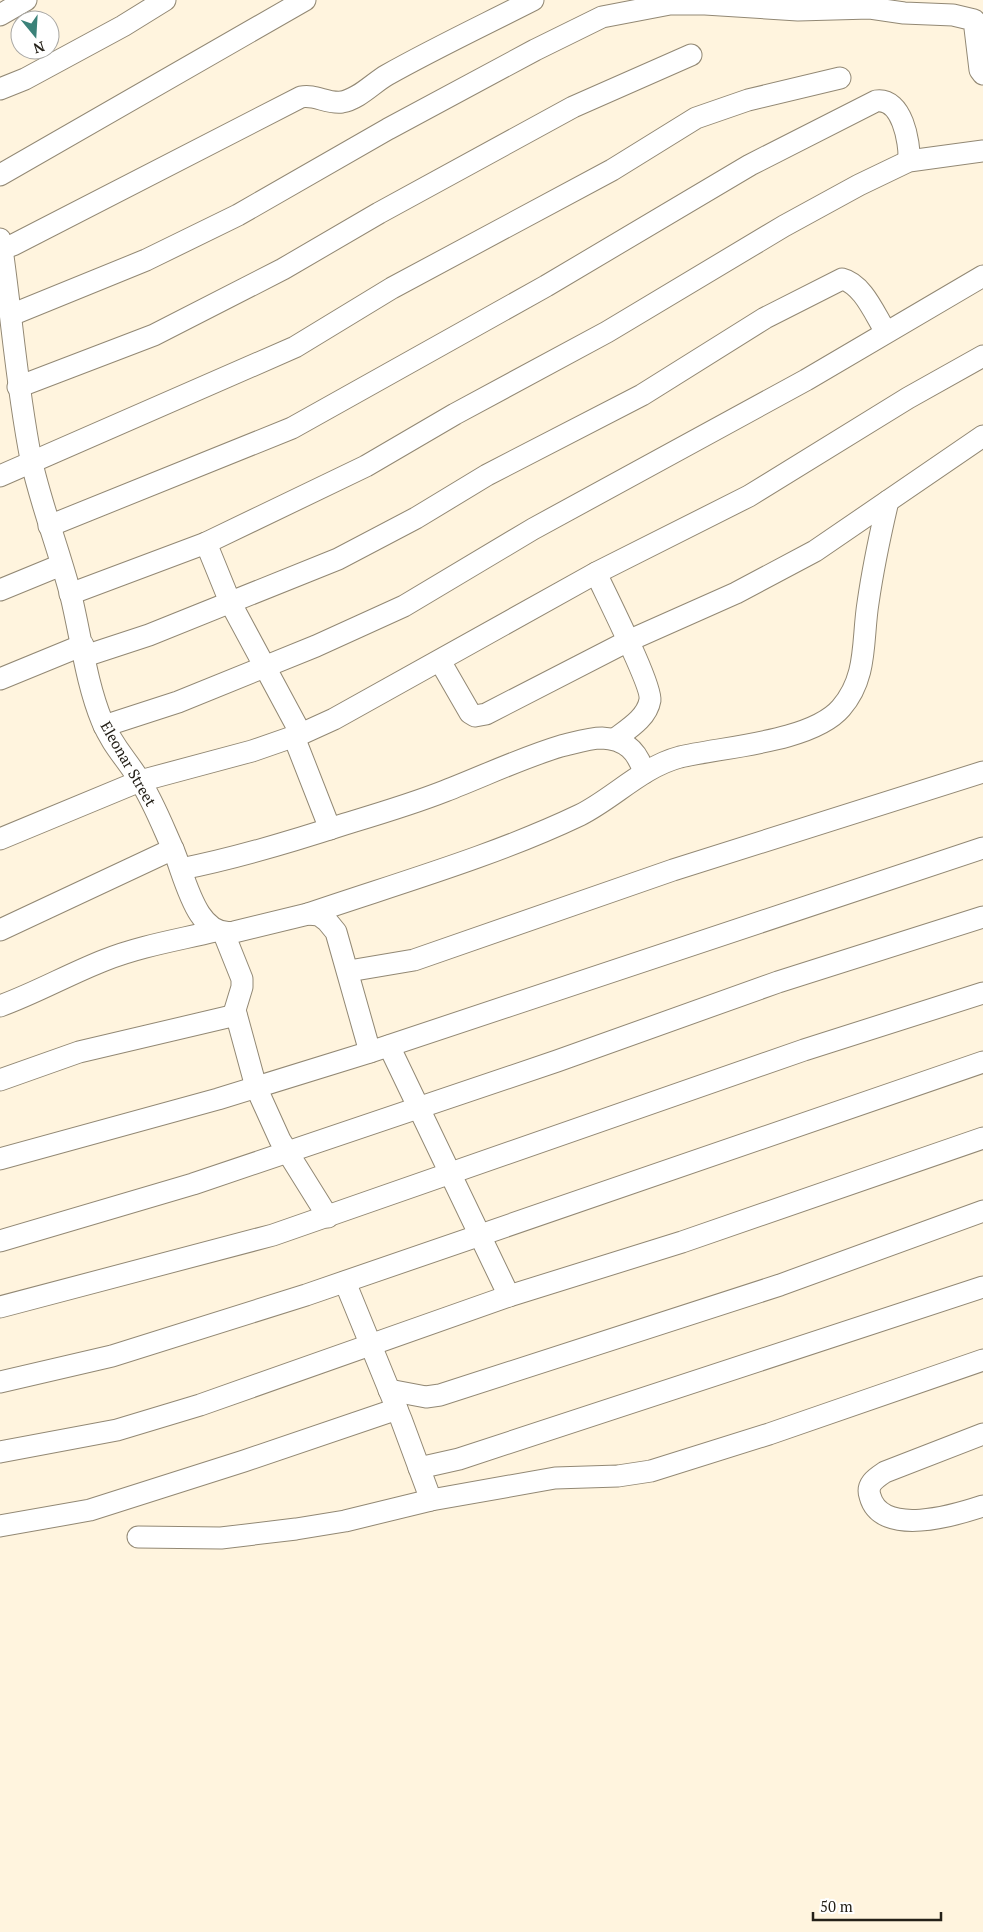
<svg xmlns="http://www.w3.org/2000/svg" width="983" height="1932" font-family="'PT Serif',serif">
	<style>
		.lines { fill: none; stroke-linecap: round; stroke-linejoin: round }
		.minor-casing { stroke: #928874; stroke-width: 23 }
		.minor { stroke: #fff; stroke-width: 21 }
		.labels { text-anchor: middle; stroke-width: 5; stroke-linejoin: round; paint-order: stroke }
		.street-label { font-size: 15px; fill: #242018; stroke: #fff }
	</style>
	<rect width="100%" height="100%" fill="#fff4de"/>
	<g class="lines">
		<defs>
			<g id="minor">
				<polyline points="0,15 26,0"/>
				<polyline points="0,89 25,79 123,26 165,0"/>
				<polyline points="0,175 305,0"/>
				<path d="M0,239L2,249L13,245L301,97C315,94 327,104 342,102C359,99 373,83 387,75C435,48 484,25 533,0"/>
				<path d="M0,249H2C12,319 17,389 31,459C41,505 59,550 71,596C81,637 86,682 102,721C113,747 126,758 140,781C153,801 163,827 173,849C185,876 196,939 234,932L308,914L319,915L327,921L336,932L370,1052"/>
				<polyline points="11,315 146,260 238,215 388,129 535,50 602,17 670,4 705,4 798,10 870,8 904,13 953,15 974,20 980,70 983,74"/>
				<polyline points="18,387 154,335 283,269 379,213 573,107 691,55"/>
				<polyline points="0,476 295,347 392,288 612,170 696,118 748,100 840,78"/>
				<path d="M49,526L292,428L546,286L750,165L876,101C902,97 910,142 909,161"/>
				<polyline points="206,543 230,602 301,734"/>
				<path d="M596,573C605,593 652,685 650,700C647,718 628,729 615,739"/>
				<polyline points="0,590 61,565"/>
				<polyline points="70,594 206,543 366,466 455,414 607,332 784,226 859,185 909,161 983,151"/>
				<path d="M85,656L149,635L338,559L416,518L487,475L642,395L765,318L842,279C863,284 875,315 886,332"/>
				<polyline points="440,661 470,713 475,716 486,714 628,641 736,593 815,551 983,436"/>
				<polyline points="0,679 83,645"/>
				<polyline points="104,726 178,702 316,646 404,606 533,529 806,380 983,276"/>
				<polyline points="294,737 330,829"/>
				<polyline points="0,839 140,781 252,751 301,734 334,719 596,573 749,496 908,398 983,356"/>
				<path d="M181,869C237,858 290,842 345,824C378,814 412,804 445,791C484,776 521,758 561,746C574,743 589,738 602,738C626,739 638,752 644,773"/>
				<path d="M308,914C399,883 494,856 580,815C614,798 642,767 680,757C722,747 812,742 841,708C868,677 862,640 868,603C873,568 880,535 888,501"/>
				<polyline points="0,930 173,849"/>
				<polyline points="224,934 242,979 242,987 235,1010 256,1087 280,1140 328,1217"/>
				<polyline points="349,971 414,960 673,870 983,772"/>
				<path d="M0,1006C36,993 69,974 105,960C140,946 178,940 215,931"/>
				<polyline points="389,1046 509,1296"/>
				<polyline points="0,1080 79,1052 236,1015"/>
				<polyline points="0,1159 218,1099 370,1052 983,848"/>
				<polyline points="0,1241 193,1184 557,1061 778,982 983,917"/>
				<polyline points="345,1282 401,1419 431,1500"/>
				<polyline points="0,1307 273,1235 804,1050 983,993"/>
				<polyline points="0,1382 112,1356 306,1295 983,1062"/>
				<polyline points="389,1390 426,1397 440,1395 780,1285 983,1211"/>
				<path d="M983,1434L885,1472C876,1478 866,1484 870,1496C881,1538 956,1515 983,1506"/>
				<polyline points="0,1452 117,1430 200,1405 509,1296 682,1242 983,1138"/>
				<polyline points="419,1468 459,1459 983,1287"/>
				<polyline points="0,1526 90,1510 244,1461 397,1409"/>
				<polyline points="138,1537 221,1538 296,1529 345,1521 431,1500 555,1478 618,1476 651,1471 769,1434 983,1360"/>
			</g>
		</defs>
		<use href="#minor" class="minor-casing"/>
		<use href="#minor" class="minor"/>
	</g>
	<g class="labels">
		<g class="street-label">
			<text transform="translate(128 764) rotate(60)" y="5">Eleonar Street</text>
		</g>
	</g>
	<g transform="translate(35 35) rotate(162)"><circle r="24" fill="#ffffff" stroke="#a7a6a3"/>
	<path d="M0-4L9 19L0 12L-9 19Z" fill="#3b8279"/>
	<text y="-8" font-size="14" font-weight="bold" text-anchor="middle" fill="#242018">N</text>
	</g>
	<path d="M813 1912v8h128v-8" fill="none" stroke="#242018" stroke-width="2.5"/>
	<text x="820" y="1912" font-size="15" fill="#242018" stroke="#ffffff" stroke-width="4" paint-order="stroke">50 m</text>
</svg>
